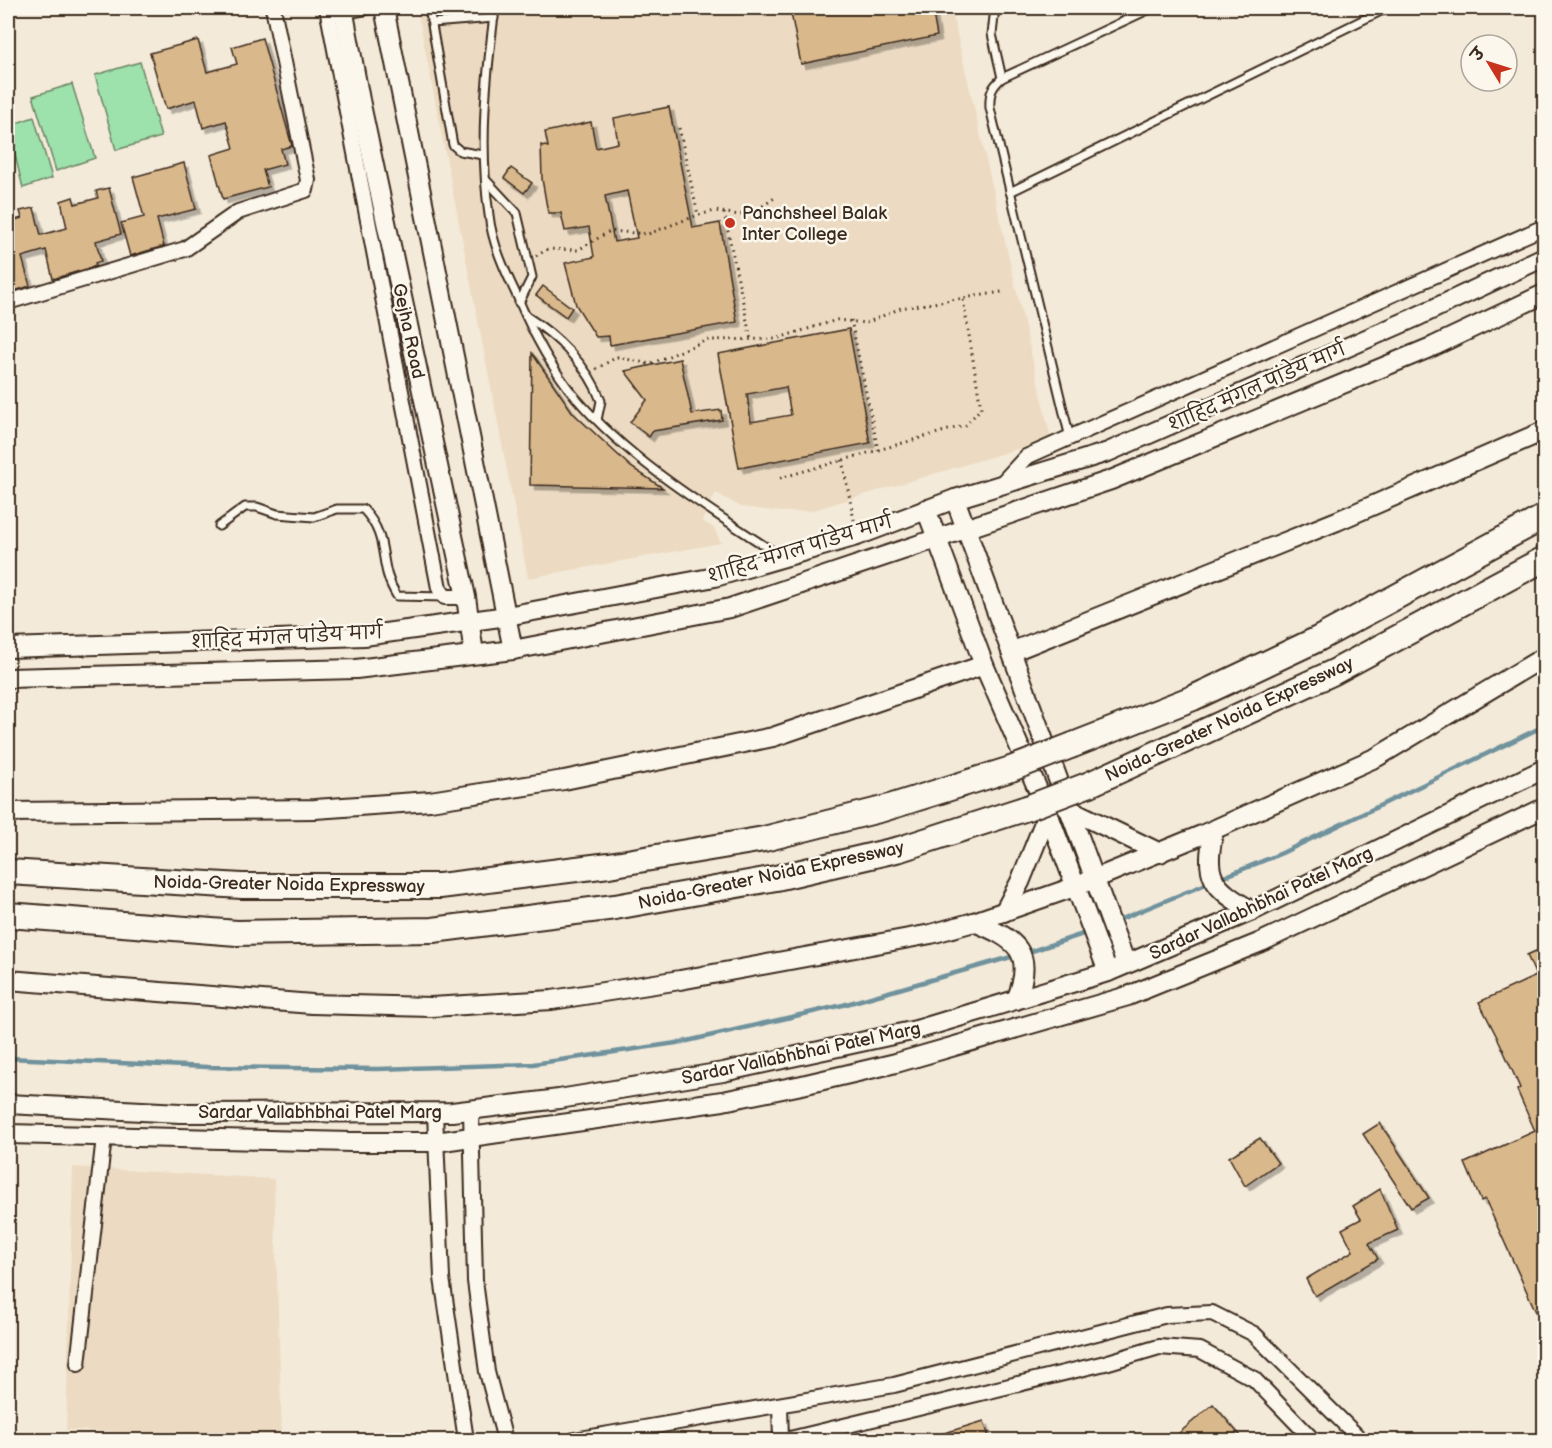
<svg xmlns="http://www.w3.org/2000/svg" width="1552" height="1448" font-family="'Balsamiq Sans','Playpen Sans Deva',sans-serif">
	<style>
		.built { fill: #ecdbc2 }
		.green { fill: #9de1ac; stroke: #6c8665; stroke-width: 1.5 }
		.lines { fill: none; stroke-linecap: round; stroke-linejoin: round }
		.stream { stroke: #6f929d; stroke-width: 4.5 }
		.building { fill: #d9b88c; stroke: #3b2a1e; stroke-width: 1.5; fill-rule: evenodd; filter: url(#shadow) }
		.lane-casing { stroke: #3b2a1e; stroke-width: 11 }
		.street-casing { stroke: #3b2a1e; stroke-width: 18 }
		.secondary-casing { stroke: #3b2a1e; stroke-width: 22 }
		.highway-casing { stroke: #3b2a1e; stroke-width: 28 }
		.path { stroke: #3b2a1e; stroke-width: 3; stroke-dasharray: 1.5 4.5; stroke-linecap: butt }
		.lane { stroke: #fbf7ec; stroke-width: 7 }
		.street { stroke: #fbf7ec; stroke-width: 14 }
		.secondary { stroke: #fbf7ec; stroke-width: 18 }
		.highway { stroke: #fbf7ec; stroke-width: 24 }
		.highway-bridge-casing { stroke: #3b2a1e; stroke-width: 28; stroke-linecap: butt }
		.highway-bridge { stroke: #fbf7ec; stroke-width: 24 }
		.poi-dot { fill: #c8321e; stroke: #fbf7ec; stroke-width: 2 }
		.labels { text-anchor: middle; stroke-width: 5; stroke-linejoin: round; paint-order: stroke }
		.poi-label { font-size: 18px; fill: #3b2a1e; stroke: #fbf7ec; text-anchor: start }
		.street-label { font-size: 18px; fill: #3b2a1e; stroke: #fbf7ec }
	</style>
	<defs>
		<filter id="shadow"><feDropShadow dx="4.5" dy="4.5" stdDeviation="0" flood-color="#0004"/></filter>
	</defs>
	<rect width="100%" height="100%" fill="#f4ead9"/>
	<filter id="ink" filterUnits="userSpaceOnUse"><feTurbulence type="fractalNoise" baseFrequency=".0167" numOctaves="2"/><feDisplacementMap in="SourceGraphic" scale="12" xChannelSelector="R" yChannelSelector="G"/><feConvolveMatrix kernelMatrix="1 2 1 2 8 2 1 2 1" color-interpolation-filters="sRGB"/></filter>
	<g filter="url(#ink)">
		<g class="built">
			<polygon points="417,8 951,8 1051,439 810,511 782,512 741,507 716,493 702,521 714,528 721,543 528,578"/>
			<polygon points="73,1167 274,1179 282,1437 66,1430"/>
		</g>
		<g class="green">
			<polygon points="140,62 161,137 116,150 95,75"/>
			<polygon points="72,84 95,158 56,171 33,96"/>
			<polygon points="34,117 52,178 23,188 8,126"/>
		</g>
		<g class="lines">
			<g class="stream">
				<polyline points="1219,879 1282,853 1544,726"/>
				<polyline points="1116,921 1211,882"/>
				<polyline points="1026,953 1089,932"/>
				<polyline points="8,1058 208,1067 378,1069 533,1064 683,1042 843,1005 1018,955"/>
			</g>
		</g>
		<g class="building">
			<polygon points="790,8 932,8 937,36 801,64"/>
			<polygon points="262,38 292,146 281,149 285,164 263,170 268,187 223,199 211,155 234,148 226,121 203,128 196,100 166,109 150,53 198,40 207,72 237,64 232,47"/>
			<path d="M669,107L693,228L720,223L737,322L610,345L609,336L596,337L576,305L565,263L594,257L589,227L565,231L561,213H548L542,179L541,145L548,147L545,132L591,122L596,148L618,143L614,118ZM627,191L637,238L614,242L605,196Z"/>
			<polygon points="184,163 196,209 157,219 164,246 130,256 121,223 144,217 133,177"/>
			<polygon points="511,168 532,183 524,193 504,178"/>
			<polygon points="109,188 121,234 96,241 101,261 95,263 96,266 53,279 46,250 22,257 30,286 8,293 8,222 22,218 20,211 34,208 41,235 67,228 61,201 73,197 75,204 98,198 96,191"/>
			<polygon points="543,286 572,308 566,317 536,295"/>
			<path d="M849,329L870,443L739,468L718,354ZM786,387L791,415L751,422L747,394Z"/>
			<polygon points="532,353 573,413 631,467 663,488 530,485"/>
			<polygon points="680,359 692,414 721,410 722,420 653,431 649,437 630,422 647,400 625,371"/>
			<polygon points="1545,947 1545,994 1539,997 1545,1009 1545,1332 1485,1199 1481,1201 1465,1163 1535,1131 1517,1090 1520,1088 1500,1043 1479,1002 1536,976 1527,955"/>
			<polygon points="1380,1123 1429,1198 1411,1208 1363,1134"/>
			<polygon points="1260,1138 1278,1163 1245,1186 1229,1157"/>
			<polygon points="1380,1189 1398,1230 1369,1243 1378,1259 1315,1296 1306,1279 1353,1251 1342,1229 1361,1219 1353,1206"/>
			<polygon points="1213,1404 1244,1440 1171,1440"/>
			<polygon points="984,1421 990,1440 931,1440 931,1437"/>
		</g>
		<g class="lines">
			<defs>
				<g id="lane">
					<polyline points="429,8 453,145 460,151 483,155"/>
					<path d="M495,8C486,77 479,145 489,215C492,243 505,271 517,296C532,332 551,368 576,398C632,463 709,509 780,556"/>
					<polyline points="995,8 992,34 1002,78"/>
					<polyline points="347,14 381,8"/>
					<polyline points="432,23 494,18"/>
					<polyline points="486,180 517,213 532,277 519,303"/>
					<polyline points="1010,192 1387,8"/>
					<path d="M526,316C556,335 589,366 601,401L597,420"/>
					<path d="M1070,438L990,108C989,93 992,87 1002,78L1152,8"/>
					<path d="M219,526L245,507H257L277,514L314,517L337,509H363C392,540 376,563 397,596L445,597"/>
				</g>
				<g id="street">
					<polyline points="327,8 439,588 445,597 466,597"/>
					<polyline points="8,302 185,249 238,212 306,190 308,180 273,8"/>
					<polyline points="1000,485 1026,457 1544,227"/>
					<polyline points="471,1110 475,1281 487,1372 505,1440"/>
					<polyline points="435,1113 442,1278 466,1440"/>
					<polyline points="78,1364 104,1137"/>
					<polyline points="780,1405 781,1440"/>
					<polyline points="574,1440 894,1385 1167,1315 1212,1313 1254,1334 1361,1440"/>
					<polyline points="786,1440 1105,1363 1159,1347 1200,1350 1254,1379 1313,1440"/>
				</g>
				<g id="secondary">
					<polyline points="343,8 360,100 466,597 474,654"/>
					<polyline points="384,8 513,650"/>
					<polyline points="955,499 1126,964"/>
					<polyline points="926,509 984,665 1048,813 1108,972"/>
					<polyline points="8,648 364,636 507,616 715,577 857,536 955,499 1108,452 1414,318 1544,257"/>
					<polyline points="1011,652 1337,521 1544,431"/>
					<polyline points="8,678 356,669 513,650 730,608 1111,480 1434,346 1544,294"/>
					<polyline points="1067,808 1160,853"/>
					<polyline points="8,812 315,809 430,801 564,780 773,737 984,665"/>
					<path d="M1214,830C1204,877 1211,887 1252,911"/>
					<polyline points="1004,912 1020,882 1048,813"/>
					<path d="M974,922C1016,939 1036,952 1016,1000"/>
					<polyline points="8,980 312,1004 431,1007 552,1000 680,980 931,934 974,922 1077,886 1204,834 1377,757 1544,657"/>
					<polyline points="8,1104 180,1113 452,1112 559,1099 723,1072 916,1030 1108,972 1252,911 1544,769"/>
					<polyline points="8,1134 351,1142 436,1142 723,1101 802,1085 896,1063 1128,996 1261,942 1544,808"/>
				</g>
				<g id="highway">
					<polyline points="1073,745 1193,698 1318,639 1544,517"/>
					<polyline points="1090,784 1334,672 1544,559"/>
					<polyline points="8,872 242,886 440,886 609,865 764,839 883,809 1011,769"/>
					<polyline points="8,915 237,933 433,930 615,907 776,878 900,849 1027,808"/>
				</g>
			</defs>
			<use href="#lane" class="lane-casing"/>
			<use href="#street" class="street-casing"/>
			<use href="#secondary" class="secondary-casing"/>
			<use href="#highway" class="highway-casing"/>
			<g class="path">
				<polyline points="679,128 698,215"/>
				<polyline points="724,213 751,340"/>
				<polyline points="536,256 548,249 578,250 610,231 648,234 698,215 715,211 739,215 755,211 776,197"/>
				<polyline points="851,320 878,450"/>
				<polyline points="596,369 617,357 650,364 707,340 775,339 837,320 866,323 901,308 1002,292"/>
				<polyline points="842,460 854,520"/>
				<polyline points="780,478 966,425 981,408 963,299"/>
			</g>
			<use href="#lane" class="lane"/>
			<use href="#street" class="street"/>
			<use href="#secondary" class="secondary"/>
			<use href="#highway" class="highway"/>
			<defs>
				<g id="highway-bridge">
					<polyline points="1011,769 1073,745"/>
					<polyline points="1027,808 1090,784"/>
				</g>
			</defs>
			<use href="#highway-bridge" class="highway-bridge-casing"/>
			<use href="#highway-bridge" class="highway-bridge"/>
		</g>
	</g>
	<circle class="poi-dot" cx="730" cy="223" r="6"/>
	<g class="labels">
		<g class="poi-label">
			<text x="742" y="219">Panchsheel Balak<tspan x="742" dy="21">Inter College</tspan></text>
		</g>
		<g class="street-label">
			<text transform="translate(409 331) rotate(78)" y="6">Gejha Road</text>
			<text transform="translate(1257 387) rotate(-24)" y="6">शाहिद मंगल पांडेय मार्ग</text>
			<text transform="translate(800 549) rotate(-17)" y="6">शाहिद मंगल पांडेय मार्ग</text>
			<text transform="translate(287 637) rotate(-3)" y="6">शाहिद मंगल पांडेय मार्ग</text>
			<text transform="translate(1229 719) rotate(-25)" y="6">Noida-Greater Noida Expressway</text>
			<text transform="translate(771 875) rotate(-12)" y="6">Noida-Greater Noida Expressway</text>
			<text transform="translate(289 884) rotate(1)" y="6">Noida-Greater Noida Expressway</text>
			<text transform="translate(1261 903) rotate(-25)" y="6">Sardar Vallabhbhai Patel Marg</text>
			<text transform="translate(801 1053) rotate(-12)" y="6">Sardar Vallabhbhai Patel Marg</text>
			<text x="320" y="1118">Sardar Vallabhbhai Patel Marg</text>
		</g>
	</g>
	<rect width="1552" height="1448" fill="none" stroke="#fbf7ec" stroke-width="30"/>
	<rect x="15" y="15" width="1522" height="1418" fill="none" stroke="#3b2a1e" stroke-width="2" filter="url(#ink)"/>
	<g transform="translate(1489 63) rotate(308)"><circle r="28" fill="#fbf7ec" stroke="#aea59a" stroke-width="1.5"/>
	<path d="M0-4.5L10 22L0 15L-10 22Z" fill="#c8321e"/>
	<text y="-9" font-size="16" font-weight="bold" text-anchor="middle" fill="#3b2a1e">उ</text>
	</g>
</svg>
